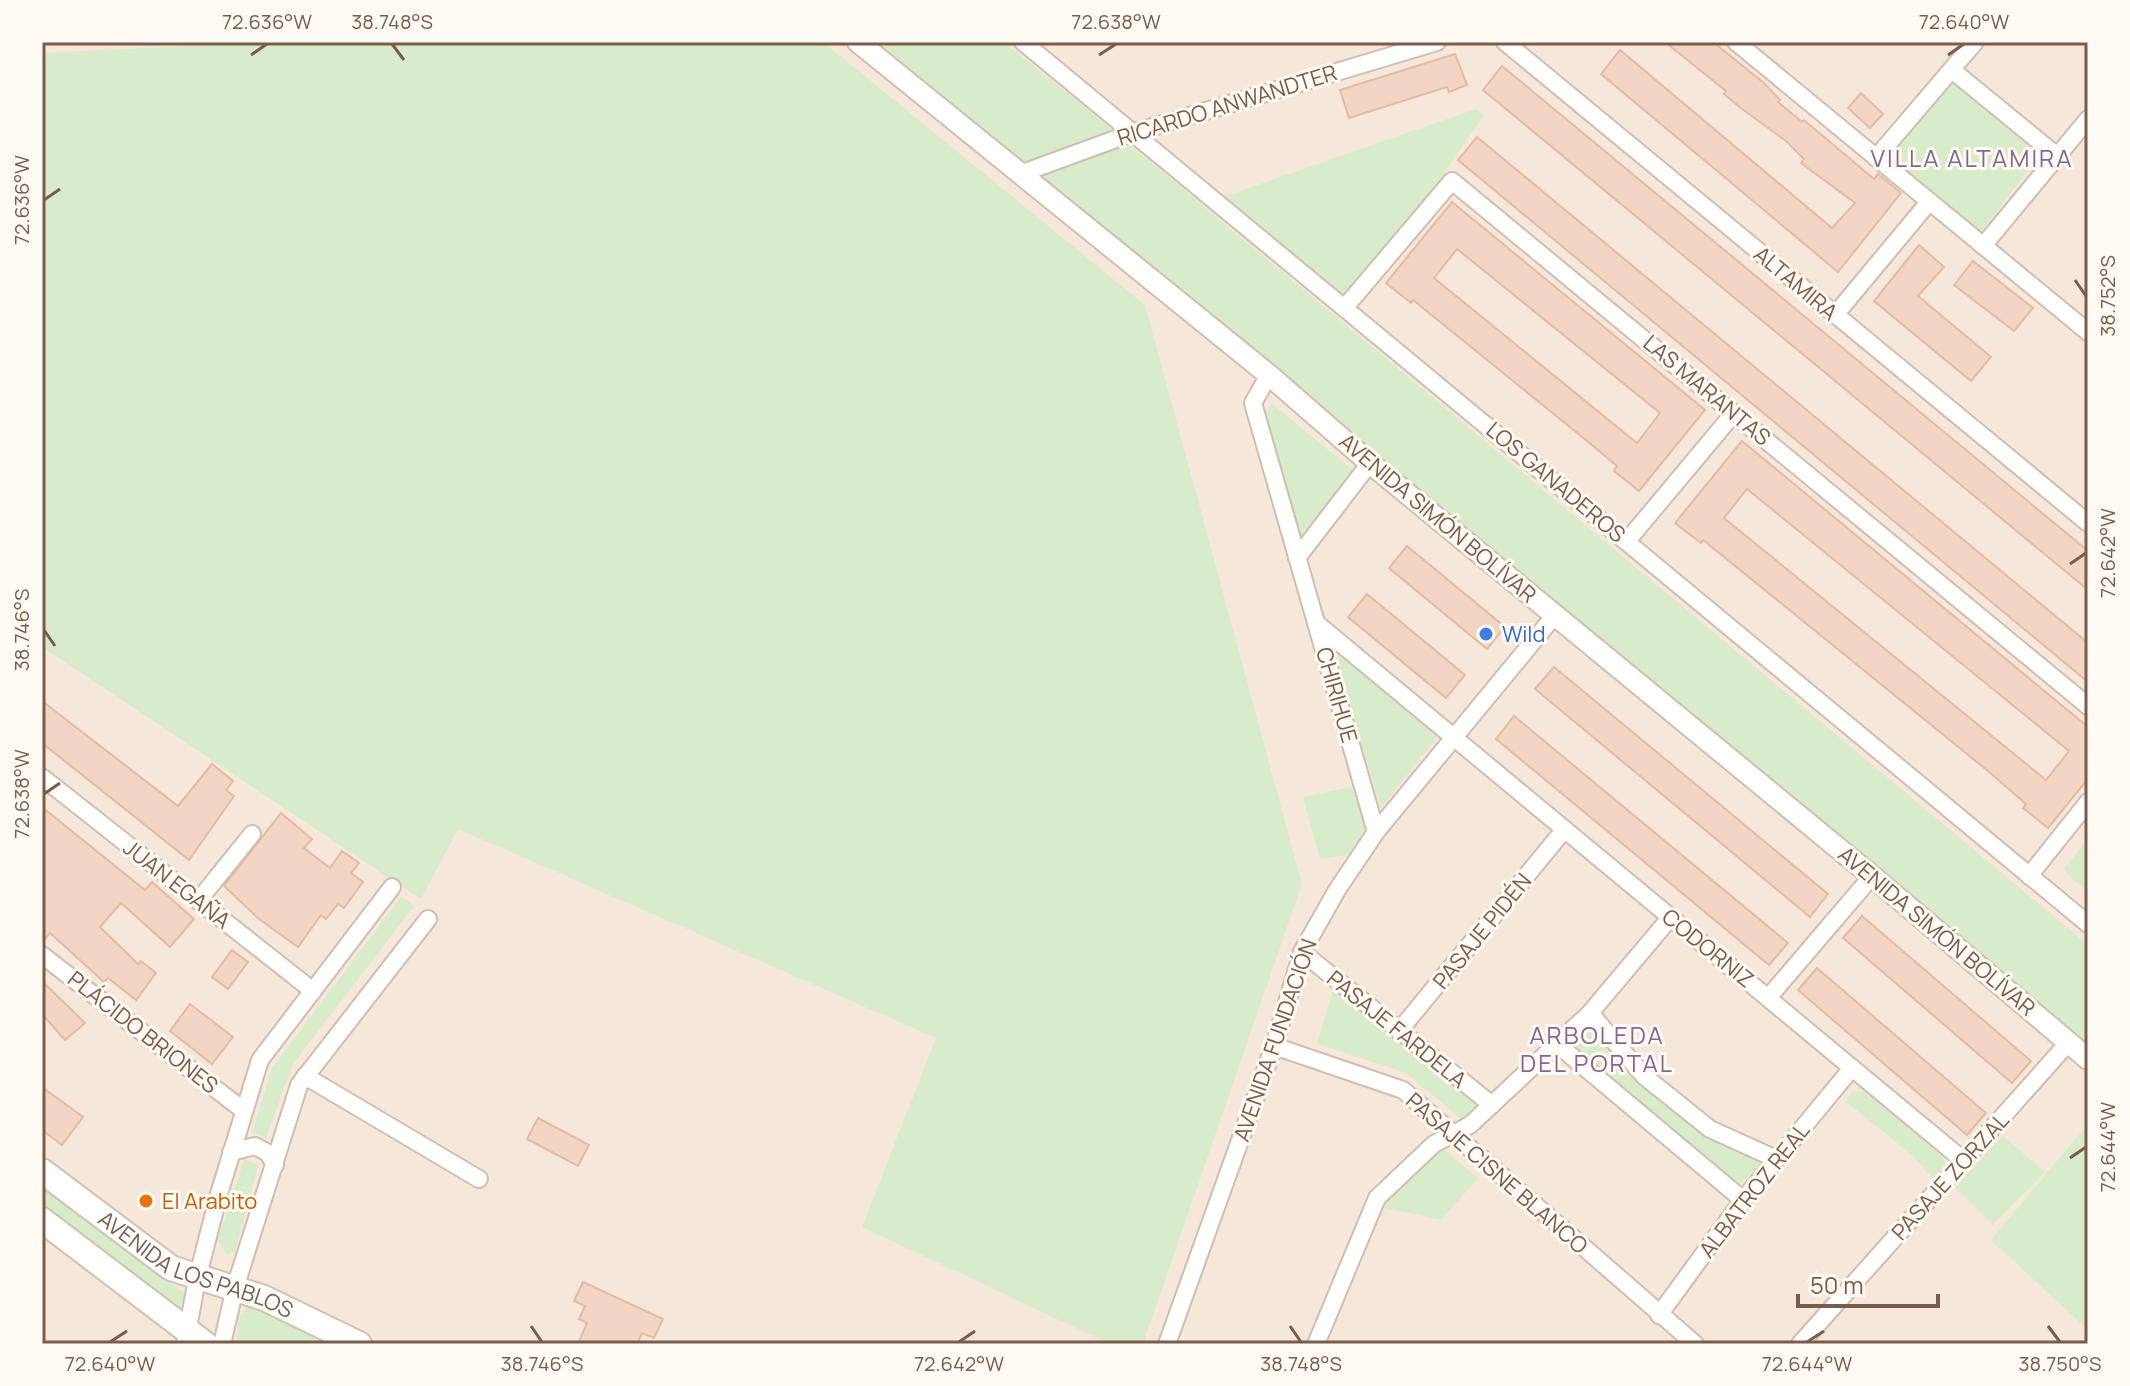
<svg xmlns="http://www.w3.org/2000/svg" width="2130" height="1386" font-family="Manrope,sans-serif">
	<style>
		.residential { fill: #f5e8da }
		.green { fill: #d8ecc9 }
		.building { fill: #f3d5c3; stroke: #e6bba3; stroke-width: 2; fill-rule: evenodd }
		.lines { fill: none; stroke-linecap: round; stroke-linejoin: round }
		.minor-casing { stroke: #d1beb0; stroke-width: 20 }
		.tertiary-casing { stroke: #d1beb0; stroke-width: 24 }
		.secondary-casing { stroke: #d6c0b0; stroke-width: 28 }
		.minor { stroke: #fff; stroke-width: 16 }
		.tertiary { stroke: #fff; stroke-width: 20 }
		.secondary { stroke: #fff; stroke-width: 24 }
		.ticks { fill: none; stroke: #7a5c4d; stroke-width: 3 }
		.shop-dot { fill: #3f7fe0; stroke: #fffaf3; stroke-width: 3 }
		.food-dot { fill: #e8710a; stroke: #fffaf3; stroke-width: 3 }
		.labels { text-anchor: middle; stroke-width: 6; stroke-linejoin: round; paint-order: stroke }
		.street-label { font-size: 22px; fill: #7a5c4d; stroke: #fffaf3 }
		.shop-label { font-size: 22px; fill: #366cbe; stroke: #fffaf3; text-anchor: start }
		.food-label { font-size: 22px; fill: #c56008; stroke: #fffaf3; text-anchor: start }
		.neighbourhood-label { font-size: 24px; letter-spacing: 2px; fill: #846695; stroke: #fffaf3 }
		.neatline { fill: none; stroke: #7a5c4d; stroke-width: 3 }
		.ticks-label { font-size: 20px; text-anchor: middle; fill: #7a5c4d }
	</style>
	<rect width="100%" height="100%" fill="#fdf6ec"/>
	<rect class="residential" x="42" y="42" width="2046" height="1302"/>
	<g class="green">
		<polygon points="266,42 823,42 1145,305 1302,884 1143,1344 1110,1344 862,1227 936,1038 458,829 421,899 42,647 42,53"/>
		<polygon points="872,42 1004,42 1092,113 2088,945 2088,1045 1540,589"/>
		<polygon points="1953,83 2040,155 1981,232 1890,157"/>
		<polygon points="1476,109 1484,115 1444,173 1452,181 1346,306 1217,199"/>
		<polygon points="1271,403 1354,471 1299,538 1265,414"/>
		<polygon points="1342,655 1437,737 1381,808 1337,663"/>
		<polygon points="1351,787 1367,824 1352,854 1320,859 1303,797"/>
		<polygon points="2088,839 2088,892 2067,874 2065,868"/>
		<polygon points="401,897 414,906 293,1064 266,1138 252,1133 272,1068"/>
		<polygon points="1334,986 1476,1105 1476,1113 1465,1122 1406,1073 1317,1044"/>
		<polygon points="1592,1023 1623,1065 1701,1132 1761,1163 1738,1186 1574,1051 1570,1042"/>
		<polygon points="1853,1091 1865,1092 1943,1157 1946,1165 1934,1180 1912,1155 1845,1101"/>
		<polygon points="2088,1124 2088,1330 1991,1240"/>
		<polygon points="2003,1136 2045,1172 1993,1225 1955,1187"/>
		<polygon points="1441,1147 1478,1178 1441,1220 1381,1207 1392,1192"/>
		<polygon points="244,1159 258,1165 235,1252 227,1255 218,1240"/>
		<polygon points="42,1185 185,1294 189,1298 186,1309 177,1311 164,1302 42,1208"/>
		<polygon points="248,1307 254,1307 334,1344 237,1344 238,1318"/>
	</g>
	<g class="building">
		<polygon points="1665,42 1713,42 1764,83 1780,100 1778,102 1802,122 1804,120 1874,179 1878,174 1901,193 1838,272 1601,74 1620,50 1832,228 1855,203 1801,163 1804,159 1786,141 1742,109 1724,94 1726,91"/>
		<polygon points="1455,54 1467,85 1449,92 1447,87 1349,118 1340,90"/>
		<polygon points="1502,66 2088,551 2088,590 1483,90"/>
		<polygon points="1861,93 1883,114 1870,128 1848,108"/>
		<polygon points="1477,137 2088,643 2088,682 1458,160"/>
		<path d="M1452,202L1705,410L1639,491L1614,471L1617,466L1581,436L1413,300L1411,303L1386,283ZM1457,249L1660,413L1637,443L1434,278Z"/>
		<polygon points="1919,245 1944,267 1918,296 1991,357 1971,381 1874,301"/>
		<polygon points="1973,261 2033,308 2014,331 1954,285"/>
		<path d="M1742,441L2088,727V779L2048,828L2023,808L2026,804L1988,771L1703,540L1701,543L1675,523ZM1747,489L2069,751L2046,780L1724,518Z"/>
		<polygon points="1407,546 1505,627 1487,649 1389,568"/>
		<polygon points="1367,594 1465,675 1446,698 1348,617"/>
		<polygon points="1554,667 1828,894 1810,917 1535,689"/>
		<polygon points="42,701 178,806 212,764 233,781 226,790 234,796 189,860 42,743"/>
		<polygon points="1514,716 1788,943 1769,965 1496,739"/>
		<polygon points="42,807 145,890 152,882 194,919 170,947 121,903 100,927 138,964 141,961 156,973 136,1000 108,978 104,982 50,933 42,943"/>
		<polygon points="281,813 312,839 304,848 330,868 342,851 359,863 351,873 363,882 344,908 338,904 326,919 321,915 298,947 259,919 224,886"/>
		<polygon points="1862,916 2031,1061 2012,1083 1843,938"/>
		<polygon points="232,950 248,962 228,989 212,977"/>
		<polygon points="1817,968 1986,1113 1967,1135 1798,990"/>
		<polygon points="42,981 85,1023 65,1040 42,1014"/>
		<polygon points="190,1004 233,1037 212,1064 170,1031"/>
		<polygon points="42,1087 83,1117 62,1145 42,1130"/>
		<polygon points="538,1118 589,1145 578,1166 527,1139"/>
		<polygon points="583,1282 663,1319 654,1338 642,1333 637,1344 578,1344 587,1323 579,1319 585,1306 574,1301"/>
	</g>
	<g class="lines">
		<defs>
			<g id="minor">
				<polyline points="1023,42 2088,924"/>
				<polyline points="1505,42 2088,523"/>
				<polyline points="1736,42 2088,332"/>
				<polyline points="1952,70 2057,156"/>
				<polyline points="1876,158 1975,42"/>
				<polyline points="1020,174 1132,133 1437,42"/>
				<polyline points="1983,246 2088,119"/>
				<polyline points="1346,306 1452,181 2088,706"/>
				<polyline points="1835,315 1929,202"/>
				<polyline points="1269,375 1253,403 1376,832"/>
				<polyline points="1627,541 1734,413"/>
				<polyline points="1297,558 1370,463"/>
				<polyline points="1316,623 1963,1160"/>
				<polyline points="42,777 313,991"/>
				<polyline points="2029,876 2088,802"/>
				<polyline points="198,901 252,834"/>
				<polyline points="1302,952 1492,1105"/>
				<polyline points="42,955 243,1110"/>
				<polyline points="1768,998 1872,876"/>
				<polyline points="1590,1013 1644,1076 1710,1129 1776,1159"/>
				<polyline points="1399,1031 1564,830"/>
				<polyline points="1557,1044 1743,1200"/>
				<polyline points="1274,1046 1403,1090 1695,1344"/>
				<polyline points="305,1076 479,1179"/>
				<polyline points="231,1152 255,1146 268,1153 275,1165"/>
				<polyline points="1659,1315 1743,1200 1852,1068"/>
				<polyline points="185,1344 197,1279 219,1194 260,1060 392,887"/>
				<polyline points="222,1344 235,1288 299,1085 428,919"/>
				<polyline points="1167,1344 1274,1046 1302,952 1337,890 1376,832 1555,615"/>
				<polyline points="1316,1344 1377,1198 1434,1144 1470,1125 1590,1013 1670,918"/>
				<polyline points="1800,1344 2068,1043"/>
			</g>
			<polyline id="tertiary" points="858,42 1269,375 1370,463 1872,876 2088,1059"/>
			<g id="secondary">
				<path id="s1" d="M42,1171L171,1268L264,1298L359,1344"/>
				<polyline points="42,1220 205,1344"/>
			</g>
		</defs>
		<use href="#minor" class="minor-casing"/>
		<use href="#tertiary" class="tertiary-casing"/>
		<use href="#secondary" class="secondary-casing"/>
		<use href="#minor" class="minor"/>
		<use href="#tertiary" class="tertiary"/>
		<use href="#secondary" class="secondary"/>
	</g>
	<path class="ticks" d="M392,44L404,60M251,55L267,44M1099,55L1116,44M1948,55L1964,44M44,200L60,189M2075,280L2086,296M2070,564L2086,553M44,630L55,646M44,794L60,783M2070,1158L2086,1147M531,1326L542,1342M1290,1326L1301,1342M2048,1326L2060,1342M110,1342L127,1331M959,1342L975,1331M1807,1342L1824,1331"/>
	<circle class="shop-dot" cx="1486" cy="634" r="8"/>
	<circle class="food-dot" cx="146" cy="1201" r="8"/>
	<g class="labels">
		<g class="street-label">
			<text transform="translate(1227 105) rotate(-17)" y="8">RICARDO ANWANDTER</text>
			<text transform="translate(1796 283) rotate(40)" y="8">ALTAMIRA</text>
			<text transform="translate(1707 390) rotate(40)" y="8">LAS MARANTAS</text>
			<text transform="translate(1556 482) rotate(40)" y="8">LOS GANADEROS</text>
			<text transform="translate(1438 518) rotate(40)" y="8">AVENIDA SIMÓN BOLÍVAR</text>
			<text transform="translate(1337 695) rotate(74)" y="8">CHIRIHUE</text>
			<text transform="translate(177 884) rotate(38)" y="8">JUAN EGAÑA</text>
			<text transform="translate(1482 931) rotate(-51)" y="8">PASAJE PIDÉN</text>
			<text transform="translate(1937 931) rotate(40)" y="8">AVENIDA SIMÓN BOLÍVAR</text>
			<text transform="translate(1708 948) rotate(39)" y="8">CODORNIZ</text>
			<text transform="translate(1397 1029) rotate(39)" y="8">PASAJE FARDELA</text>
			<text transform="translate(143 1032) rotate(38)" y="8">PLÁCIDO BRIONES</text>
			<text transform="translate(1275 1040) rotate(-71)" y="8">AVENIDA FUNDACIÓN</text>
			<text transform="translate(1497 1173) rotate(41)" y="8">PASAJE CISNE BLANCO</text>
			<text transform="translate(1950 1176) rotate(-48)" y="8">PASAJE ZORZAL</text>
			<text transform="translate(1754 1190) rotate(-52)" y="8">ALBATROZ REAL</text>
			<text dy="8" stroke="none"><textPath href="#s1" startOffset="182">AVENIDA LOS PABLOS</textPath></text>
		</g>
		<g class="shop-label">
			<text x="1502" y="642">Wild</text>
		</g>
		<g class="food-label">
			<text x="162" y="1209">El Arabito</text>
		</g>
		<g class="neighbourhood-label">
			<text x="1972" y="167">VILLA ALTAMIRA</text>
			<text x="1597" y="1044">ARBOLEDA<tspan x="1597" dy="28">DEL PORTAL</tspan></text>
		</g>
	</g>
	<rect width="2130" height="1386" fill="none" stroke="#fffaf3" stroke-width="88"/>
	<path d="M1798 1294v12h140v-12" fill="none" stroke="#7a5c4d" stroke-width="4"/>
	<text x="1810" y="1294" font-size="24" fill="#7a5c4d" stroke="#fffaf3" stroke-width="6" paint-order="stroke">50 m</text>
	<rect x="44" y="44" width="2042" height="1298" class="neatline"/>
	<g class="ticks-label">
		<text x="267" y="29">72.636°W</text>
		<text x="392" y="29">38.748°S</text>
		<text x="1116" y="29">72.638°W</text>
		<text x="1964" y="29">72.640°W</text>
		<text transform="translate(22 200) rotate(-90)" y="7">72.636°W</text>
		<text transform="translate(2108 296) rotate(-90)" y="7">38.752°S</text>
		<text transform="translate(2108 553) rotate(-90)" y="7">72.642°W</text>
		<text transform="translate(22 630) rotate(-90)" y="7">38.746°S</text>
		<text transform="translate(22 794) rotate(-90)" y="7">72.638°W</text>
		<text transform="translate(2108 1147) rotate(-90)" y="7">72.644°W</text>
		<text x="110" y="1371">72.640°W</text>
		<text x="542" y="1371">38.746°S</text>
		<text x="959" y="1371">72.642°W</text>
		<text x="1301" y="1371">38.748°S</text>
		<text x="1807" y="1371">72.644°W</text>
		<text x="2060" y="1371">38.750°S</text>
	</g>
</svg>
